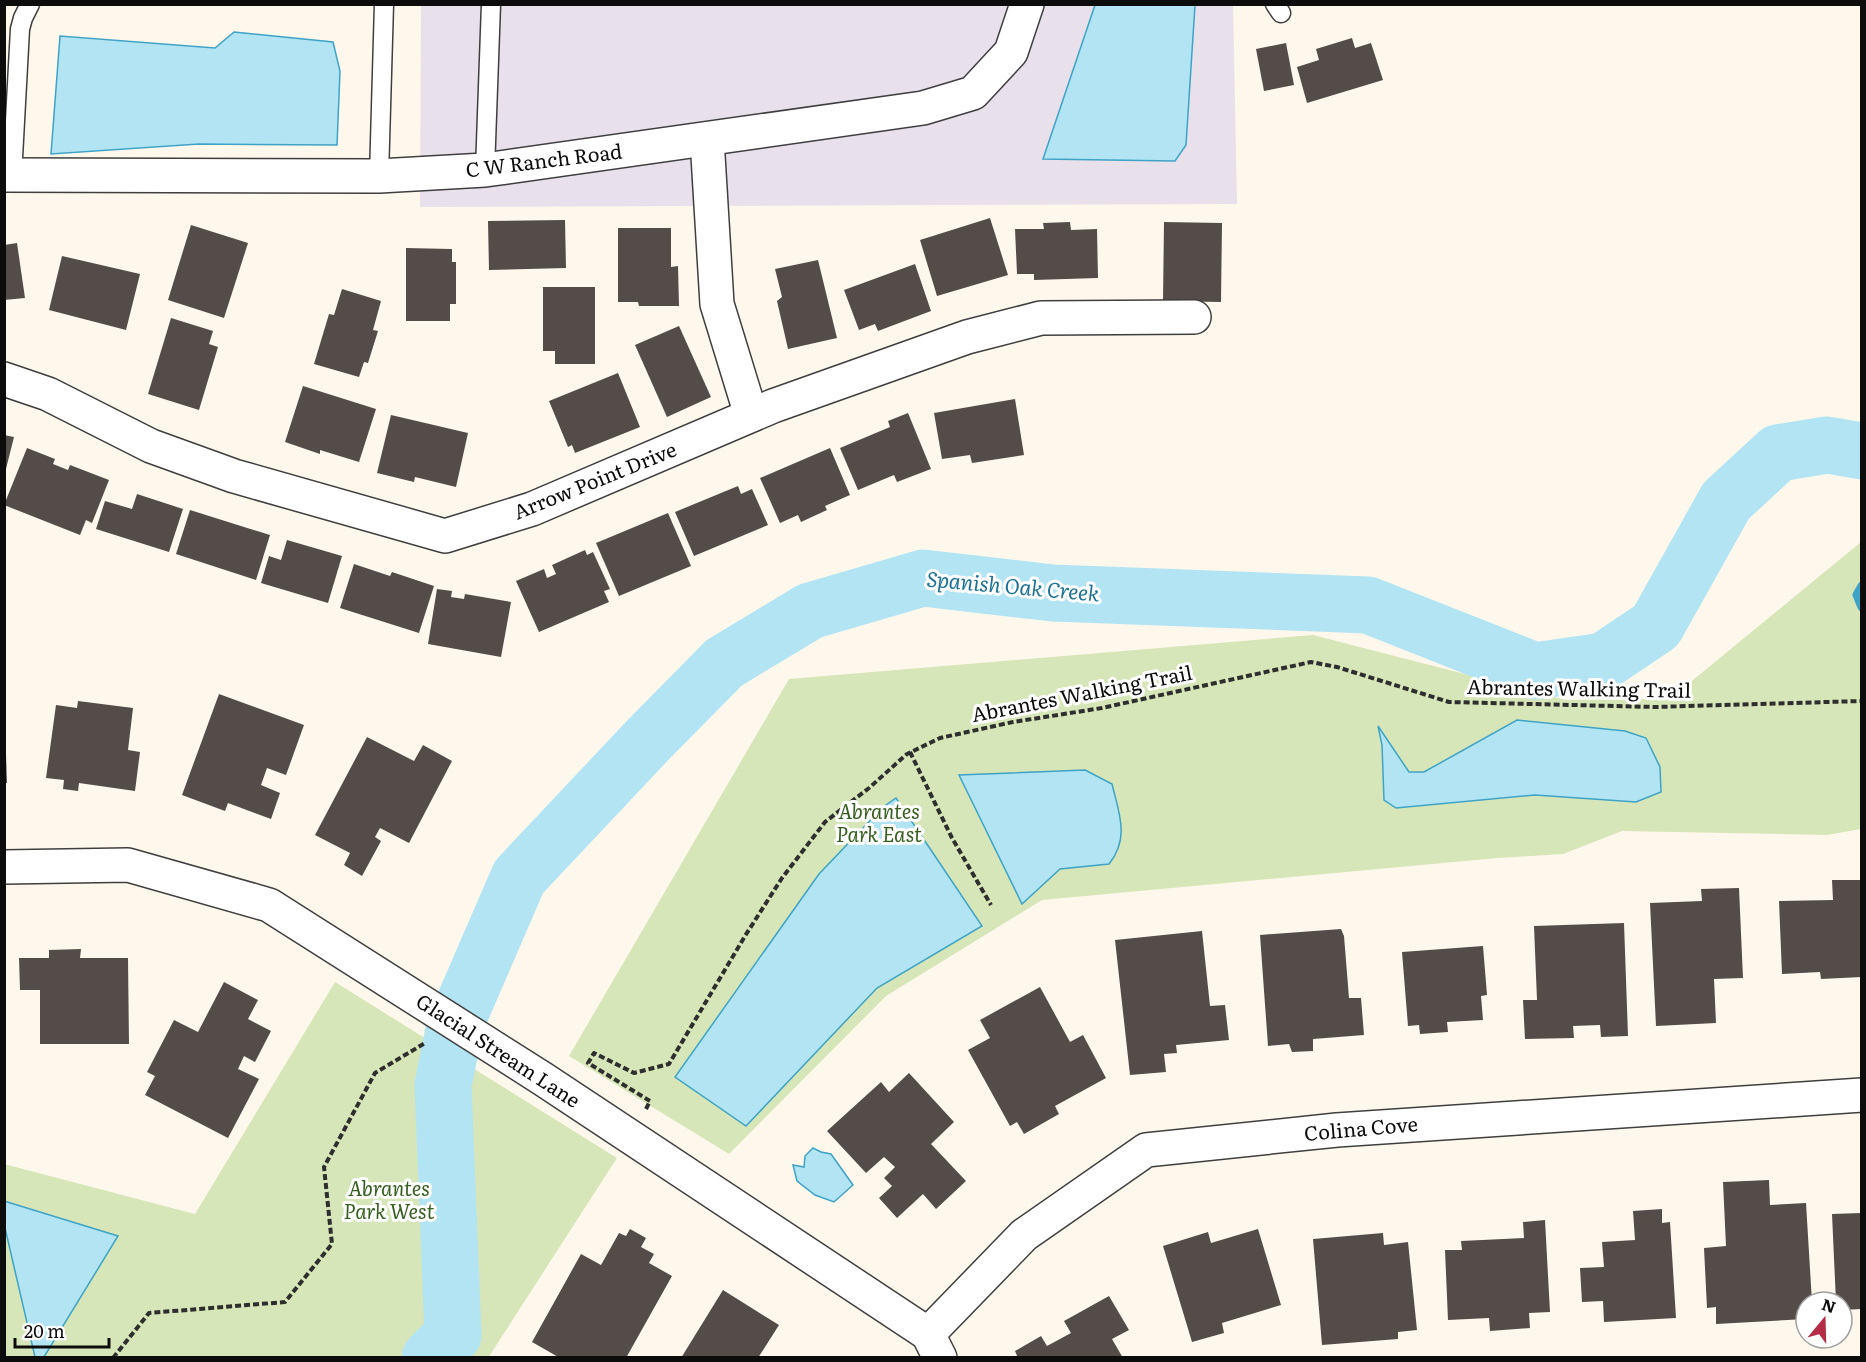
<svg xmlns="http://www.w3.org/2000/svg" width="1866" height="1362" font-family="Literata,serif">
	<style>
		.industrial { fill: #e8e0eb }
		.green { fill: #d7e6b8 }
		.water { fill: #b3e4f3; stroke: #3ea3c6; stroke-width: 1.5 }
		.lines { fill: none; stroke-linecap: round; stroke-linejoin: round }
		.stream { stroke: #3ea3c6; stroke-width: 9 }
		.river { stroke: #b3e4f3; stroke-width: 57 }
		.building { fill: #544c49 }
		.lane-casing { stroke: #3f3f3f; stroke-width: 21 }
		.street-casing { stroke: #3f3f3f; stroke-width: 36 }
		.path { stroke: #2e2e2e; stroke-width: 4; stroke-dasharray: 6 3; stroke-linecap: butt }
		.lane { stroke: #fff; stroke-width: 18 }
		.street { stroke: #fff; stroke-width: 33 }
		.labels { text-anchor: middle; stroke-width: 6; stroke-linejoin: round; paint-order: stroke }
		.street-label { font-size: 20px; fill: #0c0c0c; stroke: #fff }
		.park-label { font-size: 20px; font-style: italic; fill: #376020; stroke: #fff }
		.water-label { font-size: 21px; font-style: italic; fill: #1c7397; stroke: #fff }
	</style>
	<rect width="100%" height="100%" fill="#fef8ec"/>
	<polygon class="industrial" points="421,5 1233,5 1237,204 420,207"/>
	<g class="green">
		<polygon points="1861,542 1861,829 1827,835 1622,831 1563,854 1498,858 1042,900 886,996 729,1154 569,1056 789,679 1313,635 1566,700 1670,699"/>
		<polygon points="335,982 617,1158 488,1358 5,1357 4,1164 195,1214"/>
	</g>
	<g class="water">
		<polygon points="1095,5 1195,5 1186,145 1175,161 1043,159"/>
		<polygon points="234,32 333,42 340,71 337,145 199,144 51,154 60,36 215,48"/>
		<polygon points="1517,720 1625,731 1646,738 1660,767 1661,792 1636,802 1535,795 1396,808 1384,800 1382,745 1378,726 1409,772 1424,772"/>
		<path d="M1085,770L1112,784C1119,813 1130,838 1109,864L1060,869L1022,904L959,775Z"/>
		<polygon points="896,798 982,926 877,988 746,1126 675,1077 819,874 883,807"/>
		<polygon points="813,1148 821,1152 831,1154 853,1185 834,1202 815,1195 797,1181 793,1165 804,1167 805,1156"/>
		<polygon points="4,1201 118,1236 44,1357 35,1357 5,1228"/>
	</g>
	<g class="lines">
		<polyline class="stream" points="1862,586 1857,595 1862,607"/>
		<polyline class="river" points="430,1358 453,1335 443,1085 455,1025 519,877 648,740 724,663 810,611 923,578 1053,593 1368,605 1535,671 1604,661 1656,626 1726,501 1778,453 1827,445 1862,451"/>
	</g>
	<g class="building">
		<polygon points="1352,38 1355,48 1371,43 1383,80 1307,103 1297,67 1319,60 1316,49"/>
		<polygon points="1286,43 1294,85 1264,91 1256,49"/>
		<polygon points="990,218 1008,275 937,296 920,240"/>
		<polygon points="565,220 566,268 489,270 488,221"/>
		<polygon points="1070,222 1071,230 1097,229 1098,278 1034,280 1034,274 1017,274 1015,229 1044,229 1043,223"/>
		<polygon points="1164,222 1222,223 1221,302 1163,301"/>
		<polygon points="191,225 248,243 224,318 168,300"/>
		<polygon points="618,228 671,228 671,267 678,266 679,306 639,306 638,302 618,302"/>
		<polygon points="17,243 25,298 4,300 4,245"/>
		<polygon points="406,248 452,249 452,262 456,262 456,304 450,304 450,321 406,321"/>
		<polygon points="62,256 140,274 126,330 49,310"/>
		<polygon points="818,260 837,338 788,349 777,301 782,297 775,269"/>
		<polygon points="915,264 931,311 878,331 875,324 859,330 844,290"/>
		<polygon points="543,287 595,287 595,364 555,364 555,351 543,351"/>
		<polygon points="342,289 381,301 373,330 378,331 368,363 364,362 359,377 314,364 329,314 334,315"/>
		<polygon points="171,318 213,331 209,344 218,347 199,410 148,394"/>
		<polygon points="679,326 711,397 667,417 635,345"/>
		<polygon points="618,373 640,427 575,453 572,445 568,447 549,401"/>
		<polygon points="303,386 376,409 359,462 320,450 320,454 285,442"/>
		<polygon points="1015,399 1024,455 972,463 970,455 942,459 934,413"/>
		<polygon points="908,413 931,469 897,482 894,475 858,490 840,448 890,427 888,421"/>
		<polygon points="391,415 468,433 456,487 415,477 414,482 377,473"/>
		<polygon points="4,435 14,437 5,473 4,473"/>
		<polygon points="27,448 55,459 53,464 68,470 70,465 109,480 92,523 86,520 80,535 4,505"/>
		<polygon points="830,448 850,495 825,506 827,510 801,522 798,515 780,523 760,478"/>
		<polygon points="738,486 741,494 752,489 768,525 694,556 675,512"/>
		<polygon points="137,494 183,509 169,552 96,529 105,501 132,509"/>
		<polygon points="190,510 270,535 256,580 176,554"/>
		<polygon points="668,513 691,566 619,596 596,543"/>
		<polygon points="287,540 342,556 328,603 261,583 269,556 281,560"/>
		<polygon points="585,550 587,555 593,552 610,589 604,591 609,602 539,632 516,581 544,569 547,578 556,574 552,565"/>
		<polygon points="354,564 390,576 392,572 434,586 419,633 340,608"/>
		<polygon points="437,589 452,591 451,597 464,599 465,594 511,602 501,657 428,644"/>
		<polygon points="219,694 304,725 286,775 267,768 261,785 280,793 271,819 228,803 225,811 182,795"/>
		<polygon points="78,701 133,708 128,750 140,752 135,791 79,783 78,791 63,789 64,780 46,778 56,705 77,708"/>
		<polygon points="367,737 414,761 423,745 452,761 409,843 380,828 375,837 381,841 362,876 344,865 350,853 315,835"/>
		<polygon points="4,754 6,754 7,783 4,783"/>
		<polygon points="1832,880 1862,880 1862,977 1821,979 1820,972 1782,974 1779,901 1833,900"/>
		<polygon points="1739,888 1743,978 1714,979 1716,1023 1656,1026 1650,903 1702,901 1701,889"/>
		<polygon points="1624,923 1628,1036 1601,1037 1600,1025 1573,1026 1574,1038 1525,1039 1523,1000 1537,1000 1534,926"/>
		<polygon points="1341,929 1344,936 1349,998 1361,998 1364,1035 1313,1039 1313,1051 1292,1052 1289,1044 1268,1046 1260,935"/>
		<polygon points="1202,931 1210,1006 1225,1005 1229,1040 1176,1045 1177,1053 1164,1054 1166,1072 1130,1075 1115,940"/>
		<polygon points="1483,946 1487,995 1481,996 1483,1020 1447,1022 1448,1032 1420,1034 1419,1025 1408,1026 1402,952"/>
		<polygon points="81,949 80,958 128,958 129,1044 40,1044 40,990 20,990 19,958 49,958 49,950"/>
		<polygon points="224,982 258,1000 248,1019 271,1031 255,1062 244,1056 238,1069 259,1079 228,1138 145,1095 155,1076 147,1072 174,1020 198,1032"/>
		<polygon points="1040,987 1070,1042 1083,1035 1106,1078 1055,1106 1059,1114 1024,1134 1017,1122 1010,1126 968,1050 990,1038 980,1020"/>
		<polygon points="909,1073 954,1122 931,1144 966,1181 936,1209 923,1194 897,1218 879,1198 892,1186 884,1178 895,1167 884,1157 866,1173 827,1131 881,1082 889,1092"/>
		<polygon points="1769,1180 1770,1205 1806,1203 1812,1302 1806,1302 1806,1319 1716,1324 1716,1307 1707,1308 1704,1248 1726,1246 1723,1182"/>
		<polygon points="1662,1209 1662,1223 1670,1222 1676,1318 1604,1322 1603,1301 1582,1302 1580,1268 1604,1267 1602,1242 1635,1240 1633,1211"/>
		<polygon points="1862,1213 1862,1309 1842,1310 1842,1302 1836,1302 1832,1214"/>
		<polygon points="1545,1220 1550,1312 1529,1313 1530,1328 1490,1331 1489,1318 1448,1320 1445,1250 1462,1250 1461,1241 1524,1238 1523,1222"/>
		<polygon points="630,1229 646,1238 641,1247 654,1254 649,1263 672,1276 626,1358 560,1358 532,1342 581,1254 601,1265 619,1233 626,1236"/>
		<polygon points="1258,1229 1281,1305 1222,1323 1224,1333 1192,1342 1163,1246 1208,1232 1211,1243"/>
		<polygon points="1383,1233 1384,1245 1408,1242 1417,1330 1398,1332 1398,1339 1322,1345 1313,1239"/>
		<polygon points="723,1290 779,1325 758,1358 681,1358"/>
		<polygon points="1109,1296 1129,1330 1112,1339 1123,1358 1018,1358 1015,1351 1041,1336 1047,1346 1071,1333 1064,1321"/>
	</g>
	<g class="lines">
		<defs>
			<g id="lane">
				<polyline points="1275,4 1281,13"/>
				<polyline points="485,170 491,4"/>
				<polyline points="12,176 20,29 23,18 30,4"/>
				<polyline points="379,176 384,4"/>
			</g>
			<g id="street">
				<polyline points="707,139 717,304 751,415"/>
				<polyline points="4,175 379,176 485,170 923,108 973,93 1011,52 1027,4"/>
				<polyline points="4,379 48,394 151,446 234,476 445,536 532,509 773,406 967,337 1041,318 1194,317"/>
				<polyline points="4,867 128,865 269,905 543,1079 928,1334 940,1358"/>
				<polyline points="928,1334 1024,1235 1146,1150 1337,1130 1862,1095"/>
			</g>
		</defs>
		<use href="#lane" class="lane-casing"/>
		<use href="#street" class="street-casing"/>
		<g class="path">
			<polyline points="910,752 952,838 991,905"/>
			<polyline points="646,1109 650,1101 588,1063 594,1053 634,1073 669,1064 745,936 782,878 825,822 869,788 907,754 940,738 1013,722 1102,708 1311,662 1337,667 1449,702 1655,707 1862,701"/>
			<polyline points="113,1358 149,1313 285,1302 332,1244 324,1167 375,1073 425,1043"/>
		</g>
		<use href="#lane" class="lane"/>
		<use href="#street" class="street"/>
	</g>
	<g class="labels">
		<g class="street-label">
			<text transform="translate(544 161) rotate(-7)" y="7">C W Ranch Road</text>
			<text transform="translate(595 481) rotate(-22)" y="7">Arrow Point Drive</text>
			<text transform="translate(1579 689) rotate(1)" y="7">Abrantes Walking Trail</text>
			<text transform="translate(1082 694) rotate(-11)" y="7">Abrantes Walking Trail</text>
			<text transform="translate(498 1051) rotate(33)" y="7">Glacial Stream Lane</text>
			<text transform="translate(1361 1129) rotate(-5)" y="7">Colina Cove</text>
		</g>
		<g class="park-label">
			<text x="879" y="819">Abrantes<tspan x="879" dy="23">Park East</tspan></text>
			<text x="389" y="1196">Abrantes<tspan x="389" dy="23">Park West</tspan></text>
		</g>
		<g class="water-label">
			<text transform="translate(1013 587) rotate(5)" y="7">Spanish Oak Creek</text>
		</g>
	</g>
	<rect width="1866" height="1362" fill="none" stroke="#0c0c0c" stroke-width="12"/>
	<g transform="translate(1824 1320) rotate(19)"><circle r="28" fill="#ffffff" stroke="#9e9e9e" stroke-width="1.5"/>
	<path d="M0-4.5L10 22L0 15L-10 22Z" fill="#b42c46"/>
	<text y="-9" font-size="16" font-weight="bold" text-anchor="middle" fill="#0c0c0c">N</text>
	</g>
	<path d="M15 1338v9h94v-9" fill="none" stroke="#0c0c0c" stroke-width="3"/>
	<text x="24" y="1338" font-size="18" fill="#0c0c0c" stroke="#ffffff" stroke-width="4.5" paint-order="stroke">20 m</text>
</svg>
